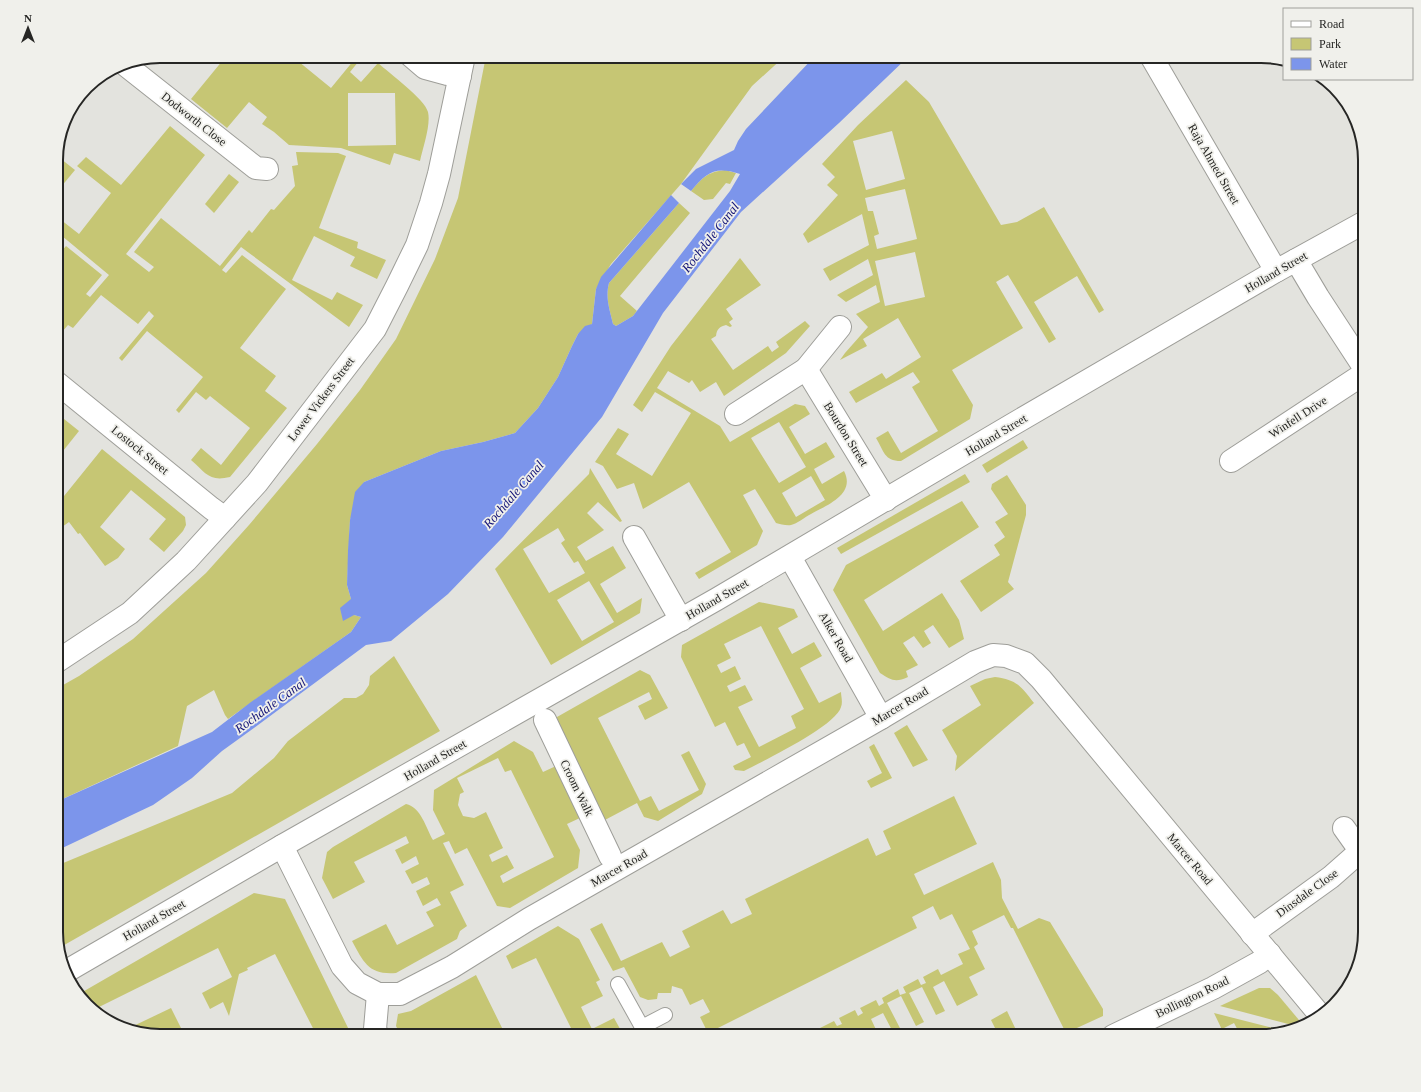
<svg xmlns="http://www.w3.org/2000/svg" width="1421" height="1092" font-family="'Times New Roman',serif">
	<style>
		.green { fill: #c6c674; fill-rule: evenodd }
		.water { fill: #7c95eb }
		.lines { fill: none; stroke-linecap: round; stroke-linejoin: round }
		.lane-casing { stroke: #9e9e99; stroke-width: 16 }
		.street-casing { stroke: #9e9e99; stroke-width: 24 }
		.lane { stroke: #fff; stroke-width: 14 }
		.street { stroke: #fff; stroke-width: 22 }
		.labels { text-anchor: middle; stroke-width: 3.5; stroke-linejoin: round; paint-order: stroke }
		.street-label { font-size: 12px; fill: #262624; stroke: #f0f0eb }
		.water-label { font-size: 13px; font-style: italic; fill: #141578; stroke: #f0f0eb }
		.rim { fill: none; stroke: #262624; stroke-width: 2 }
	</style>
	<rect width="100%" height="100%" fill="#e3e3de"/>
	<g class="green">
		<path d="M219,56H224L235,64L239,60L234,56H293V57L331,88L354,60L350,56H363L350,72L361,82L378,63C389,73 425,99 428,112C431,125 423,147 420,161L394,153L390,165L341,148L289,145L274,132L262,124L267,117L249,102L227,128L191,99L223,60ZM348,93H395L396,145L348,146Z"/>
		<polygon points="486,56 785,56 752,86 681,184 611,264 596,289 592,324 578,334 572,346 558,377 538,408 515,433 483,442 441,451 364,482 350,520 347,585 351,599 354,615 361,617 351,632 228,719 225,715 214,690 187,706 178,746 56,802 56,689 79,676 133,639 206,573 249,525 317,444 360,390 396,339 435,259 458,198"/>
		<path d="M906,80L929,102L1001,225L1017,222L1044,207L1104,310L1099,313L1077,276L1034,302L1056,339L1049,343L1008,275L996,282L1023,328L952,370L973,405L970,419L901,461C884,461 884,451 876,438L888,431L901,453L938,431L912,387L920,382L913,372L856,403L849,392L882,373L886,379L921,357L898,318L863,339L867,346L840,360L845,353L868,327L856,314L880,302L876,285L846,302L837,295L873,275L868,259L830,281L823,269L869,245L862,214L808,243L803,234L838,195L827,185L835,177L822,164L858,125ZM892,131L905,179L866,190L853,141ZM905,189L917,239L877,249L874,236L879,234L873,211H868L865,198ZM915,252L925,297L885,306L875,261Z"/>
		<path d="M170,126L205,155L126,254L149,272L154,267L134,252L161,218L220,266L249,230L252,233L271,209L274,210L295,186L292,166L298,165L296,152L338,153L346,156L319,228L358,242L357,248L386,260L377,279L350,266L355,257L314,236L292,280L332,300L337,292L363,305L349,327L241,247L222,270L226,273L242,255L286,289L240,348L276,376L265,391L287,408L230,477C209,482 206,473 191,460L201,448L221,465L250,428L210,396L206,400L196,392L179,413L176,410L203,377L147,331L122,361L119,358L154,316L149,311L138,324L101,295L73,328L68,325L56,339V258L66,246L102,275L86,294L90,297L109,275L56,231V216L79,234L111,193L77,166L86,157L121,185Z"/>
		<polygon points="56,155 75,170 56,193"/>
		<path d="M725,170L736,173L730,184L726,183L713,199L704,200L691,191C702,178 707,172 725,170Z"/>
		<polygon points="229,174 239,182 214,213 205,204"/>
		<path d="M679,203L690,213L620,296L637,311L633,316L616,326L613,324C610,310 605,298 609,283Z"/>
		<path d="M740,258L761,285L726,309L733,319L729,322L732,326L730,327L726,325C719,327 717,329 716,336L711,339L733,370L768,346L772,352L779,347L776,342L805,321L810,326L786,353L724,396L716,382L700,392L692,380L689,383L668,371L657,388L720,426L730,442L795,404L805,406L810,414L789,427L805,454L826,442L835,457L814,469L822,484L844,471C856,494 827,505 811,514C805,517 797,524 791,525C787,526 780,524 776,523L755,489L743,495L763,531L757,545L699,579L695,573L731,552L689,482L643,509L634,483L617,489L603,466L595,462L618,428L629,434L616,454L652,476L691,413L655,392L642,412L633,405L671,346ZM779,422L806,467L779,483L751,438ZM811,476L825,500L796,517L782,493Z"/>
		<polygon points="59,415 79,431 59,456 56,453 56,419"/>
		<polygon points="1023,440 1028,448 987,473 982,465"/>
		<polygon points="102,449 185,517 186,525 183,531 164,552 149,539 166,519 131,490 100,527 125,549 118,558 105,566 80,533 78,534 69,522 62,527 58,522 56,523 56,498 60,501"/>
		<path d="M590,468L622,521L620,522L598,502L587,513L604,530L577,547L586,561L613,546L626,568L600,584L617,613L642,598L640,613L551,665L495,569L589,474ZM558,528L565,540L561,543L574,563L578,561L585,573L549,593L523,549ZM589,581L614,622L582,641L557,600Z"/>
		<polygon points="965,474 970,482 841,554 837,548"/>
		<polygon points="1007,475 1026,505 1026,515 1008,582 1014,589 981,612 960,581 1000,555 994,545 1005,537 995,522 1008,514 991,489 992,484"/>
		<path d="M962,501L979,527L864,600L883,631L942,593L959,620L964,639L949,648L933,625L924,631L931,643L923,648L914,636L903,643L918,665L906,671L908,677C895,683 891,680 880,673L833,590L846,565Z"/>
		<path d="M759,602L794,609L798,617L778,628L792,654L814,642L822,656L800,668L819,703L841,692C841,696 843,702 841,707C836,726 763,761 744,771L735,770L733,766L751,757L744,743L737,746L725,722L715,727L681,657L682,645ZM761,626L804,709L791,716L796,728L759,747L738,707L753,700L745,685L730,692L727,686L741,679L735,666L721,673L717,665L731,658L724,644Z"/>
		<polygon points="394,656 440,731 59,948 56,939 56,866 232,793 274,758 288,741 344,698 356,698 363,694 369,685 370,676"/>
		<polygon points="640,670 650,675 668,708 645,720 638,706 652,699 649,692 598,718 640,801 651,796 659,811 699,790 681,755 689,751 706,784 702,794 658,821 644,817 637,803 603,821 558,731 557,717"/>
		<path d="M995,677C1017,680 1021,686 1034,703L955,771L957,756L942,730L981,705L970,686L985,679Z"/>
		<polygon points="907,725 928,760 913,767 894,733"/>
		<path d="M514,741L533,752L543,772L556,766L582,817L567,824L580,850L578,868L510,908L497,906L467,848L455,854L449,841L443,843L464,885L450,892L467,926L460,931L457,939L396,973C369,975 364,963 352,941L386,924L397,945L434,926L426,912L441,905L437,898L423,906L416,891L430,884L427,877L412,884L405,871L419,864L416,856L402,864L395,850L409,843L406,836L354,862L365,882L333,899L322,878L327,852L333,847L406,804C421,807 426,828 433,840L445,834L433,810L434,790ZM498,758L505,772L511,770L554,857L503,883L500,876L514,868L507,855L492,862L489,855L503,848L486,812L474,818L463,816L458,805L460,794L464,792L457,778Z"/>
		<polygon points="874,744 892,778 871,788 867,781 882,773 869,747"/>
		<polygon points="954,796 977,844 914,874 924,895 993,862 1001,880 1002,898 1018,929 1039,918 1050,922 1103,1009 1103,1016 1066,1033 1013,928 1011,928 1004,915 972,931 978,944 974,947 985,969 969,977 978,995 957,1006 944,981 933,987 945,1011 936,1015 922,987 909,993 924,1022 916,1026 901,996 887,1003 902,1032 895,1036 883,1013 871,1019 879,1036 852,1036 845,1033 844,1036 818,1036 820,1035 818,1029 834,1021 837,1026 842,1024 839,1018 855,1010 858,1016 863,1013 860,1008 876,1000 879,1006 884,1003 882,998 898,989 900,995 906,993 903,987 918,979 921,985 926,983 923,977 938,969 941,975 963,964 958,954 970,949 952,914 940,920 933,906 912,917 917,928 708,1033 700,1017 710,1012 703,999 690,1005 682,989 672,986 671,993 658,993 657,999 648,1000 640,997 624,967 613,971 590,929 602,923 621,961 662,942 670,957 690,947 682,931 723,910 731,924 752,914 745,899 868,838 876,856 891,849 883,831"/>
		<polygon points="254,893 285,899 352,1036 317,1036 275,954 247,968 248,970 239,974 229,1016 223,1002 210,1009 202,993 232,977 218,948 93,1010 79,994"/>
		<polygon points="558,926 579,939 600,980 596,982 603,996 581,1007 592,1029 614,1018 624,1036 575,1036 536,958 512,969 506,956"/>
		<polygon points="476,975 506,1036 401,1036 396,1026 398,1014 411,1011"/>
		<polygon points="1259,988 1270,988 1278,995 1304,1026 1300,1027 1220,1006"/>
		<polygon points="171,1008 185,1036 159,1036 125,1030"/>
		<polygon points="1007,1011 1019,1036 999,1036 991,1020"/>
		<polygon points="1214,1013 1285,1031 1261,1036 1241,1036 1234,1023 1224,1028 1229,1036 1225,1036"/>
	</g>
	<path class="water" d="M815,56H909L839,123L741,212L663,313L602,417L503,537L448,594L391,641L366,645L258,725L222,751L192,778L153,805L56,851V802L212,732L251,702L351,632L361,617L354,615L343,621L340,608L351,599L347,585L348,550L350,520L355,492L364,482L441,451L483,442L515,433L538,408L558,377L572,346L578,334L585,326L592,324L596,289L601,277L671,195L679,203L609,283C605,298 610,310 613,324L616,326L633,316L730,191L740,174C715,166 707,172 691,191L681,184L696,169L734,150L738,141L746,129Z"/>
	<g class="lines">
		<defs>
			<g id="lane">
				<polyline points="618,984 647,1036"/>
				<polyline points="642,1027 665,1015"/>
			</g>
			<g id="street">
				<polyline points="411,56 425,68 447,74 460,76"/>
				<polyline points="1151,56 1276,271"/>
				<polyline points="123,63 256,168 267,169"/>
				<polyline points="1296,260 1318,297 1365,369"/>
				<polyline points="806,369 886,500"/>
				<polyline points="56,382 211,508 225,518"/>
				<polyline points="736,414 806,369 840,327"/>
				<polyline points="1231,461 1365,373"/>
				<polyline points="634,537 681,620"/>
				<polyline points="790,557 881,718"/>
				<polyline points="56,662 130,613 186,561 257,483 375,329 397,286 417,245 431,203 439,174 464,56"/>
				<polyline points="545,720 610,856"/>
				<polyline points="1344,828 1361,852"/>
				<polyline points="282,846 342,966 357,983 378,994 400,994 452,967 529,919 881,718 975,662 993,655 1006,656 1025,663 1041,679 1320,1015"/>
				<polyline points="1252,934 1331,877 1365,847"/>
				<polyline points="65,972 282,846 717,599 1010,426 1276,271 1365,222"/>
				<polyline points="378,994 375,1029 378,1036"/>
				<polyline points="1113,1036 1213,988 1260,962 1270,954"/>
			</g>
		</defs>
		<use href="#lane" class="lane-casing"/>
		<use href="#street" class="street-casing"/>
		<use href="#lane" class="lane"/>
		<use href="#street" class="street"/>
	</g>
	<g class="labels">
		<g class="street-label">
			<text transform="translate(194 119) rotate(38)" y="4">Dodworth Close</text>
			<text transform="translate(1214 164) rotate(60)" y="4">Raja Ahmed Street</text>
			<text transform="translate(1276 272) rotate(-30)" y="4">Holland Street</text>
			<text transform="translate(321 399) rotate(-53)" y="4">Lower Vickers Street</text>
			<text transform="translate(1298 417) rotate(-33)" y="4">Winfell Drive</text>
			<text transform="translate(846 434) rotate(58)" y="4">Bourdon Street</text>
			<text transform="translate(996 435) rotate(-31)" y="4">Holland Street</text>
			<text transform="translate(140 450) rotate(39)" y="4">Lostock Street</text>
			<text transform="translate(717 599) rotate(-30)" y="4">Holland Street</text>
			<text transform="translate(836 637) rotate(60)" y="4">Alker Road</text>
			<text transform="translate(900 706) rotate(-31)" y="4">Marcer Road</text>
			<text transform="translate(435 760) rotate(-30)" y="4">Holland Street</text>
			<text transform="translate(577 788) rotate(64)" y="4">Croom Walk</text>
			<text transform="translate(1190 859) rotate(50)" y="4">Marcer Road</text>
			<text transform="translate(619 868) rotate(-30)" y="4">Marcer Road</text>
			<text transform="translate(1307 893) rotate(-36)" y="4">Dinsdale Close</text>
			<text transform="translate(154 920) rotate(-30)" y="4">Holland Street</text>
			<text transform="translate(1192 997) rotate(-26)" y="4">Bollington Road</text>
		</g>
		<g class="water-label">
			<text transform="translate(710 237) rotate(-52)" y="5">Rochdale Canal</text>
			<text transform="translate(513 494) rotate(-49)" y="5">Rochdale Canal</text>
			<text transform="translate(270 705) rotate(-36)" y="5">Rochdale Canal</text>
		</g>
	</g>
	<path d="M0 0H1421V1092H0ZM160 63H1261A97 97 0 0 1 1358 160V932A97 97 0 0 1 1261 1029H160A97 97 0 0 1 63 932V160A97 97 0 0 1 160 63Z" fill="#f0f0eb" fill-rule="evenodd"/>
	<path class="rim" d="M160 63H1261A97 97 0 0 1 1358 160V932A97 97 0 0 1 1261 1029H160A97 97 0 0 1 63 932V160A97 97 0 0 1 160 63Z"/>
	<rect x="1283" y="8" width="130" height="72" fill="#f0f0eb" stroke="#9f9f9b"/>
	<rect x="1291" y="21" width="20" height="6" fill="#ffffff" stroke="#9f9f9b"/>
	<text x="1319" y="28" font-size="12" fill="#262624">Road</text>
	<rect x="1291" y="38" width="20" height="12" fill="#c6c674" stroke="#9f9f9b"/>
	<text x="1319" y="48" font-size="12" fill="#262624">Park</text>
	<rect x="1291" y="58" width="20" height="12" fill="#7c95eb" stroke="#9f9f9b"/>
	<text x="1319" y="68" font-size="12" fill="#262624">Water</text>
	<g transform="translate(28 28)" stroke="#f0f0eb" stroke-width="3" paint-order="stroke">
	<path d="M0-3L7 15L0 10L-7 15Z" fill="#262624"/>
	<text y="-6" font-size="11" font-weight="bold" text-anchor="middle" fill="#262624">N</text>
	</g>
</svg>
